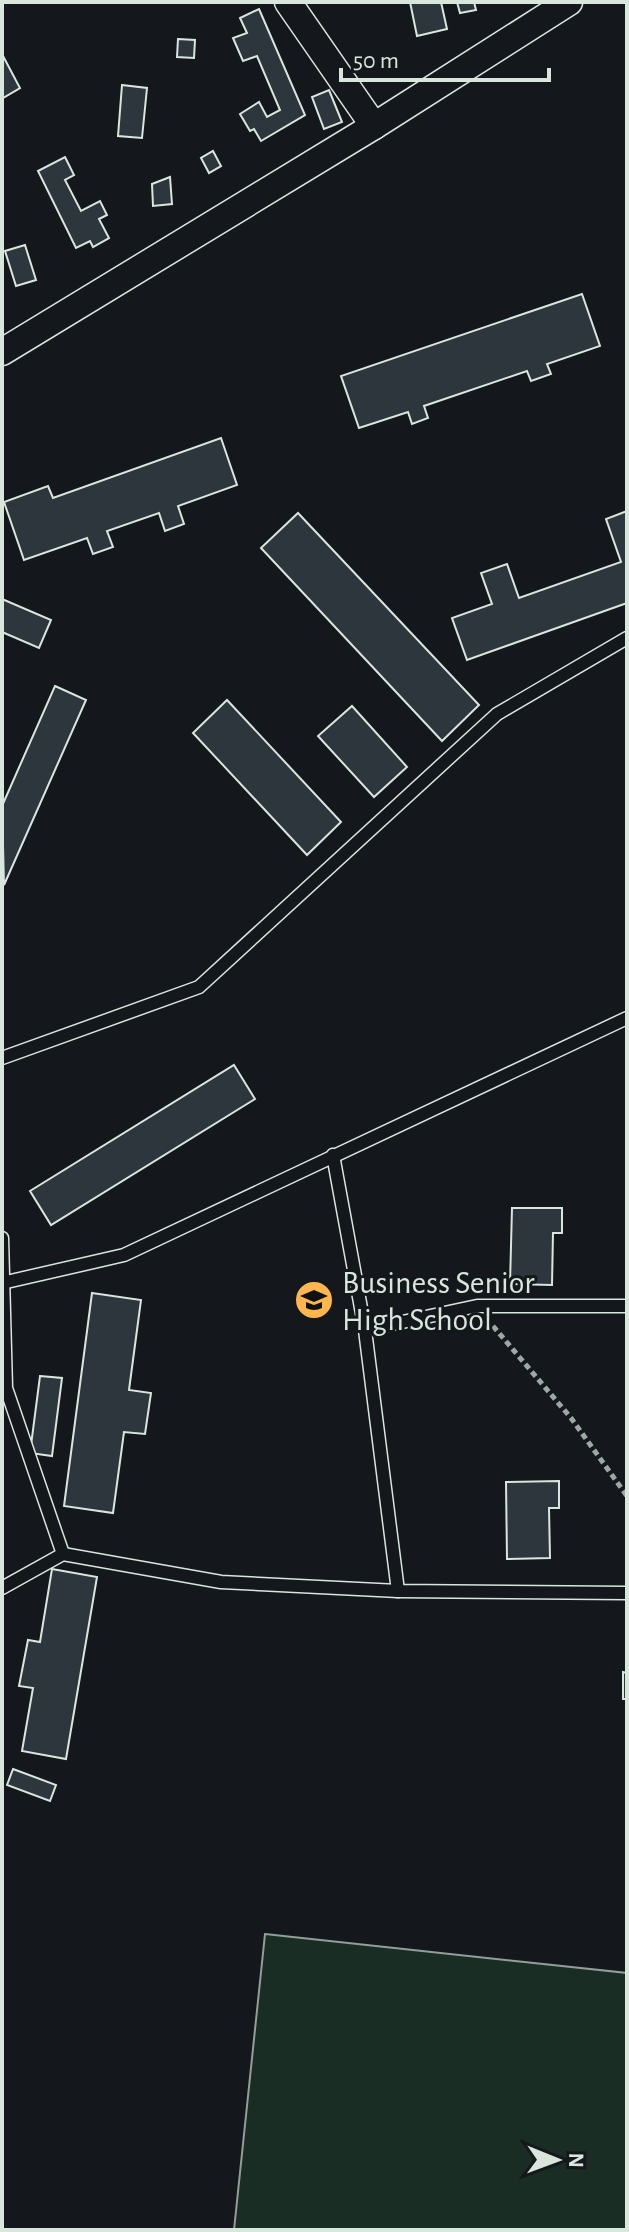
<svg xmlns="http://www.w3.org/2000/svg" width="629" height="2232" font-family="'Alegreya Sans',sans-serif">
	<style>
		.green { fill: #1a2d24; stroke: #939e99; stroke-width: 2 }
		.building { fill: #2c363c; stroke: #d8e6dc; stroke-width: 2 }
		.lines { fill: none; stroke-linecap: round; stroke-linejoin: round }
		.lane-casing { stroke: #d8e6dc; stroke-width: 15 }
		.street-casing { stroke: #d8e6dc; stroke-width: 29 }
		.path { stroke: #9da8a2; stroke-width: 5; stroke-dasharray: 6 4; stroke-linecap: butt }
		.lane { stroke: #14181c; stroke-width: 12 }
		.street { stroke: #14181c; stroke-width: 26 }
		.labels { text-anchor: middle; stroke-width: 6; stroke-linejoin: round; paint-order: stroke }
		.poi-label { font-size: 32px; fill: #d8e6dc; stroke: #14181c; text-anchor: start }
	</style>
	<rect width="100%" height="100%" fill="#14181c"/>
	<polygon class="green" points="265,1934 627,1973 627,2230 234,2230"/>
	<g class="building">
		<polygon points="410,2 441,2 447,29 417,36"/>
		<polygon points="457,2 474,2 476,10 460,13"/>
		<polygon points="259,9 305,115 261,141 254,129 250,131 240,114 259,102 267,117 280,110 257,56 243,61 233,38 247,33 240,18"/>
		<polygon points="178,39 195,40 194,58 177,57"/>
		<polygon points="2,54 20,88 3,98 2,95"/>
		<polygon points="122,85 147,88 142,138 118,136"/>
		<polygon points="329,90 342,122 324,129 312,97"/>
		<polygon points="213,151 221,166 209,173 201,158"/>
		<polygon points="65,157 74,175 65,180 81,211 100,201 107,215 99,219 109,238 93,247 90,241 76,248 38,171"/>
		<polygon points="170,177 172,204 153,206 152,184"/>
		<polygon points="25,245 36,280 16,286 5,251"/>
		<polygon points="582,294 600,346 547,364 551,374 531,381 527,371 424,406 428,418 412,424 408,412 359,428 341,376"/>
		<polygon points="221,438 237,485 178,506 184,524 165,531 159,513 107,531 113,547 93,554 87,538 24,560 4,502 48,486 53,498"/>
		<polygon points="627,511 627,603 467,660 452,618 492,604 481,573 507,564 519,598 621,562 606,519"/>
		<polygon points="298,513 479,705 442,741 261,548"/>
		<polygon points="2,599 51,620 39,648 2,632"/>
		<polygon points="55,686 86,700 4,885 2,806"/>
		<polygon points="227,700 341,822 307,855 193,733"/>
		<polygon points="352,706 407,767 374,797 318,736"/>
		<polygon points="234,1065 255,1099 51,1225 30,1191"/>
		<polygon points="512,1208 562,1208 562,1233 553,1233 552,1285 510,1284"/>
		<polygon points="92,1293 141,1300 129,1390 151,1393 145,1434 124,1432 113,1513 64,1506"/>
		<polygon points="40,1376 62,1378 52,1456 30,1453"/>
		<polygon points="559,1481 559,1508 549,1508 550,1558 507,1559 506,1482"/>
		<polygon points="52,1569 97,1577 66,1759 22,1751 33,1688 19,1686 28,1640 40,1642"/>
		<polygon points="623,1672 627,1673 627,1699 623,1699"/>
		<polygon points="13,1769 56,1785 50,1801 7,1785"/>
	</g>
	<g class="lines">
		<defs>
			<g id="lane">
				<polyline points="2,1058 199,987 497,714 627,638"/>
				<polyline points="333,1155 365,1330 398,1591"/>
				<polyline points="2,1238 6,1388 63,1554"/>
				<polyline points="2,1283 124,1255 627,1018"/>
				<polyline points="365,1330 477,1306 627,1306"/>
				<polyline points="2,1588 63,1554 221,1582 398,1591 627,1593"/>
			</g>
			<g id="street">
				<polyline points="288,2 374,126"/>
				<polyline points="2,352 374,126 569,2"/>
			</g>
		</defs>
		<use href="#lane" class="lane-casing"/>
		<use href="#street" class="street-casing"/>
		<polyline class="path" points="493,1326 571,1418 627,1496"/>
		<use href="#lane" class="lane"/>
		<use href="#street" class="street"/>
	</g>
	<defs>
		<symbol id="school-disc" viewBox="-11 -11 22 22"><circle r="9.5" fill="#ffb74d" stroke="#14181c"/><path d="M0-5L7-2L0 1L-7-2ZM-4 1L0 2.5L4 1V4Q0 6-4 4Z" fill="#111"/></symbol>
	</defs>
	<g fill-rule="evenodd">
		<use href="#school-disc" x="292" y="1278" width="44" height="44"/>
	</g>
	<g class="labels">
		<g class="poi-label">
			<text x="342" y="1293">Business Senior<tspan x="342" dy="37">High School</tspan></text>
		</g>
	</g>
	<rect width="629" height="2232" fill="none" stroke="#d8e6dc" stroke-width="8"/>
	<g transform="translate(557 2160) rotate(91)" stroke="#14181c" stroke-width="6" paint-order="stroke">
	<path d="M0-6L14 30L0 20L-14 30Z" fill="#d8e6dc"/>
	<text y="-12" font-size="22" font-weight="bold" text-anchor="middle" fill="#d8e6dc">N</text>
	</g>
	<path d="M341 68v12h208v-12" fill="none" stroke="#d8e6dc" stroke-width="4"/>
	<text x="353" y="68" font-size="24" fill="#d8e6dc" stroke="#14181c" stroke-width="6" paint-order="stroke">50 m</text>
</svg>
